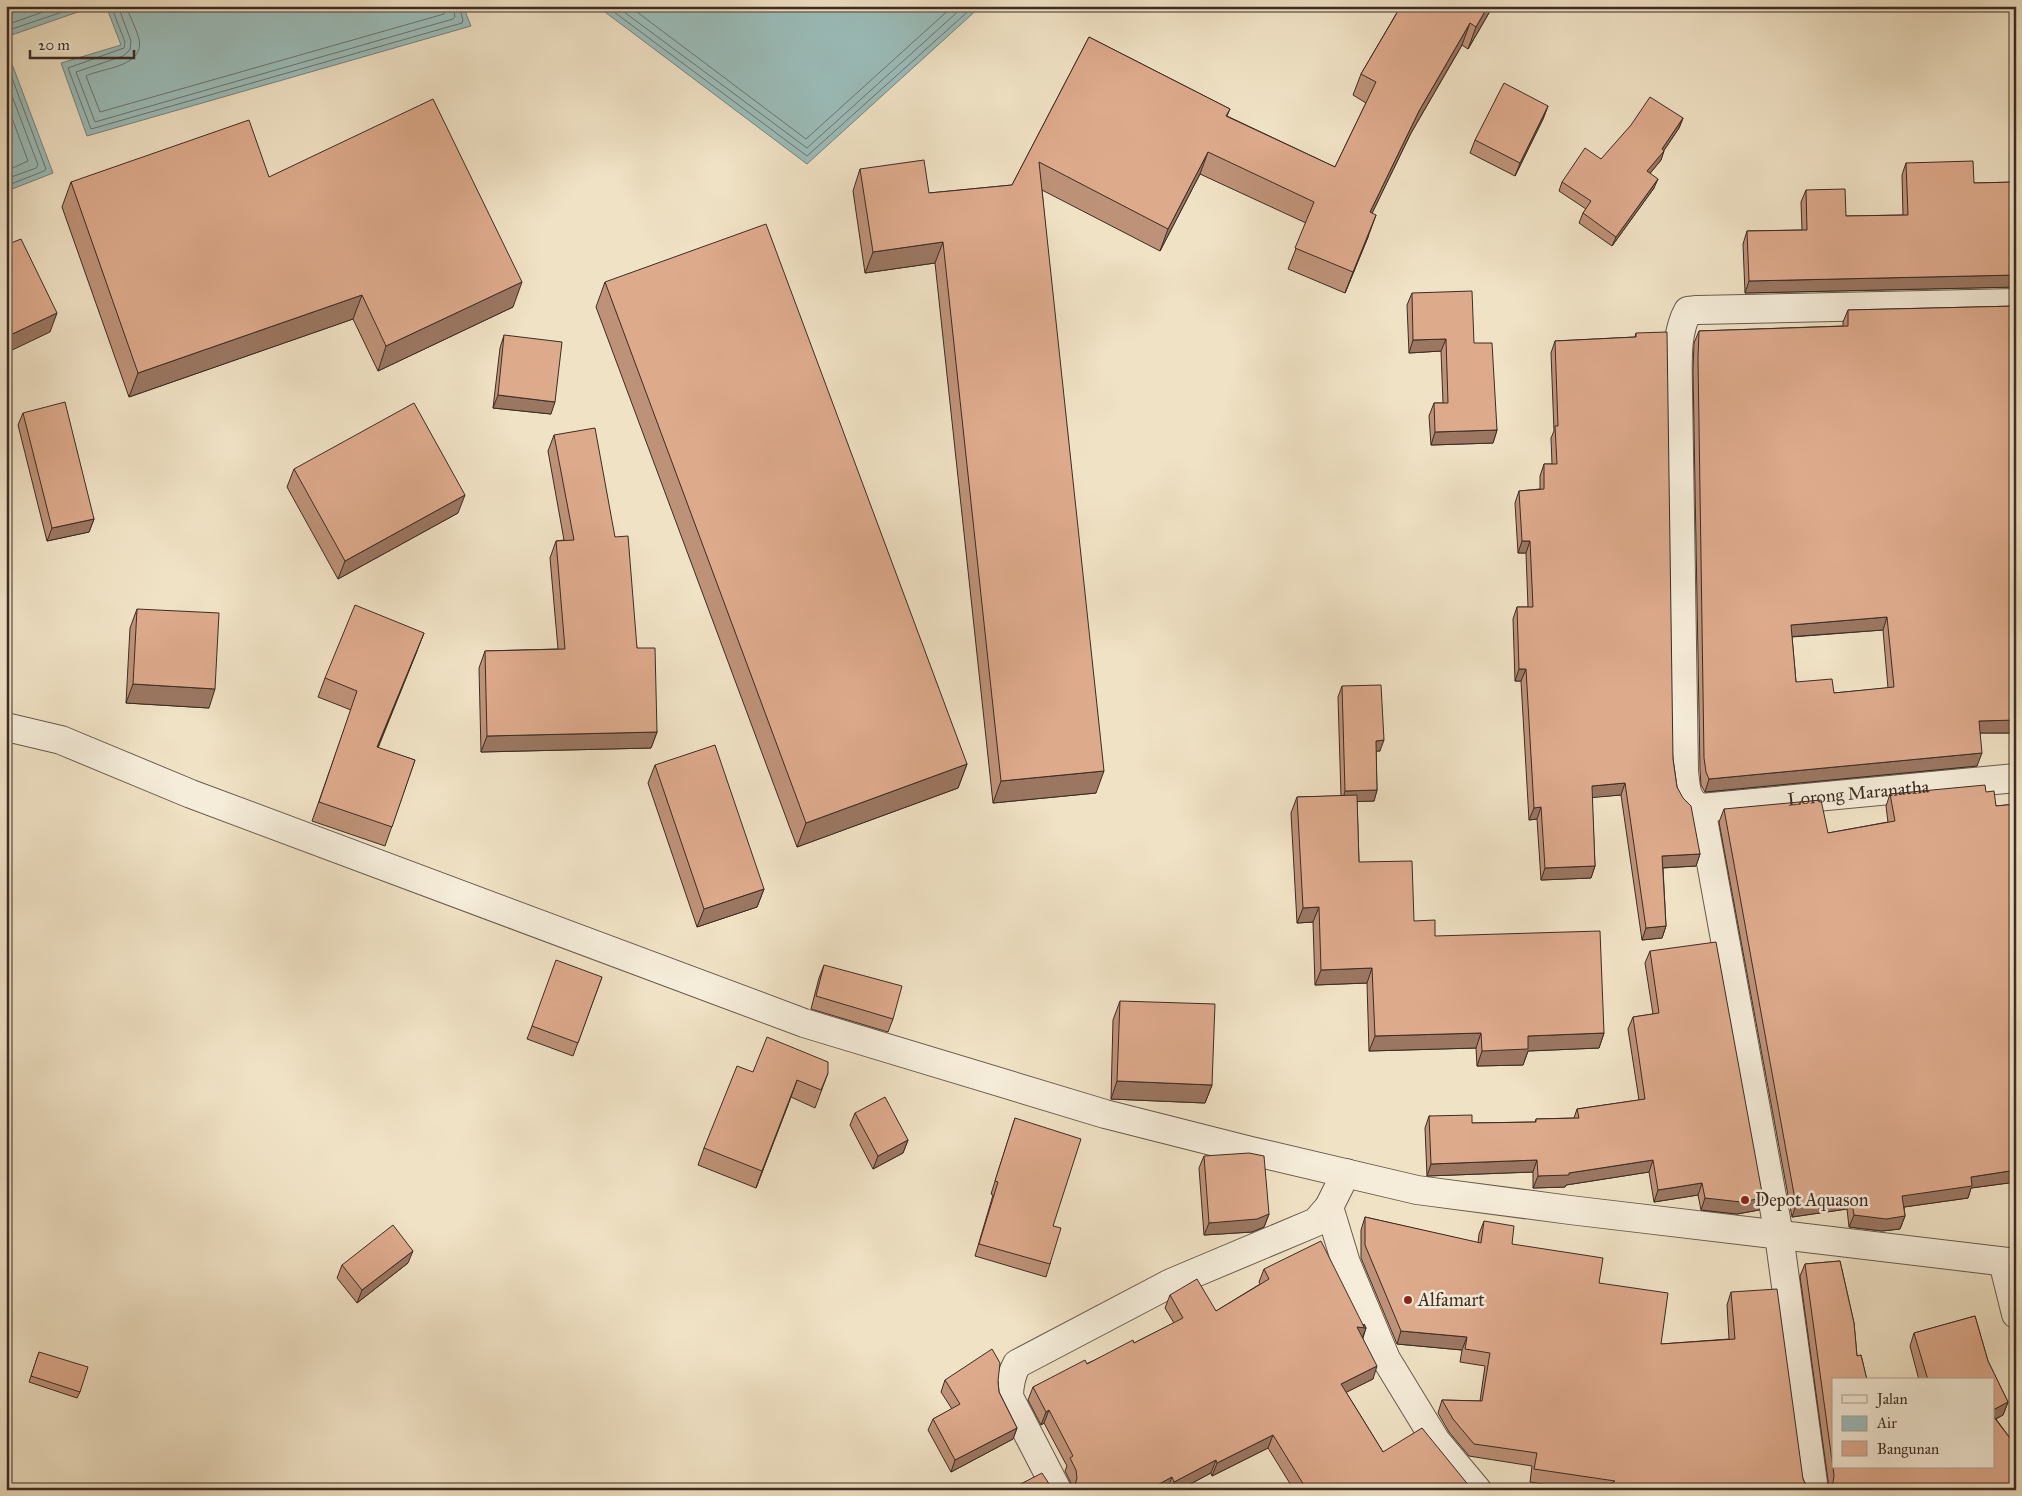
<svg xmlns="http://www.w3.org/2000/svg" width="2022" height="1496" font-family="'IM FELL Great Primer',serif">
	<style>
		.water { fill: #9bbdba; stroke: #75837e }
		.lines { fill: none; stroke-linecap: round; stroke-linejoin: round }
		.shore { stroke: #6c746f; stroke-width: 1 }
		.minor-casing { stroke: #695a4c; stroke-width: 30 }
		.tertiary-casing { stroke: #695a4c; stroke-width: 30 }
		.minor { stroke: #f5ecd9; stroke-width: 28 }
		.tertiary { stroke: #f5ecd9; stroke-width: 28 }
		.wall { fill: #be9278; stroke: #3c2c24; fill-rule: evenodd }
		.shaded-wall { fill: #9b7762; stroke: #3c2c24 }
		.building { fill: #ddaa8c; stroke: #3c2c24; fill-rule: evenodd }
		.poi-dot { fill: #8f2418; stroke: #f5ecd9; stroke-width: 2 }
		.labels { text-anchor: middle; stroke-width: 5; stroke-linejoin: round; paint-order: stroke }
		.street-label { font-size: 18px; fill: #3c2c24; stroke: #f5ecd9 }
		.poi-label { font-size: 18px; fill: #3c2c24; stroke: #f5ecd9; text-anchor: start }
	</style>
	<rect width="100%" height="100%" fill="#f0e2c5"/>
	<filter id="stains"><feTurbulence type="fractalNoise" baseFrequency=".004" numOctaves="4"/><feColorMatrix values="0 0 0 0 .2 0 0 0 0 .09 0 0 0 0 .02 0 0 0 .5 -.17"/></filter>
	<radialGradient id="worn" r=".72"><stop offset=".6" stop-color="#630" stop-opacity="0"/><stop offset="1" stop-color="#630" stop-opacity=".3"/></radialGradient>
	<g class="water">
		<polygon points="6,6 95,6 6,37"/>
		<polygon points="106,6 463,6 471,26 87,136 61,63 121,45"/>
		<polygon points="597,6 981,6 807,164"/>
		<polygon points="6,48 53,173 7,191 6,190"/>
	</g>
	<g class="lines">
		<g class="shore">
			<polyline points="111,6 125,42 124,48 68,68 91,129 462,23 463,20 459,6"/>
			<polyline points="118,6 131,41 130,50 123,56 76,72 95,122 453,19 455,17 453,6"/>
			<path d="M126,6C130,17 136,28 139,39C145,67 102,68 86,76L100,112L444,14L445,6"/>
			<polyline points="606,6 807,156 974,6"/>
			<polyline points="616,6 807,148 964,6"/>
			<polyline points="629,6 806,139 953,6"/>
			<polyline points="6,25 60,6"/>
			<polyline points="6,31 80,6"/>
			<polyline points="6,62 46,169 44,171 6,186"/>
			<polyline points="6,80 38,165 36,168 6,179"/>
			<polyline points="6,102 28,161 6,171"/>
		</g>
		<defs>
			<g id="minor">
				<path d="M1701,808C1685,801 1686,787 1684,771L1678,390C1678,365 1675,334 1688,311L1697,310L2016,303"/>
				<polyline points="1701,808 1779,1235 1814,1490"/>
				<path id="s1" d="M1701,808L2016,778"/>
				<polyline points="1329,1207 1346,1263 1386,1359 1436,1441 1477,1490"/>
				<polyline points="2003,1262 2016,1314"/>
				<path d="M1057,1490L1009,1397C1009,1384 1011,1375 1017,1364L1171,1283L1316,1222L1329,1207L1346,1173"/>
			</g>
			<polyline id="tertiary" points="6,727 61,740 191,794 804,1023 1105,1114 1251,1151 1417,1190 1570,1210 2016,1263"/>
		</defs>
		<use href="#minor" class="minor-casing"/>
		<use href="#tertiary" class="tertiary-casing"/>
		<use href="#minor" class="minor"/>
		<use href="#tertiary" class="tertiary"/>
	</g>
	<g class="wall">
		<polygon points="1398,6 1493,6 1468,49 1462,45 1411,133 1372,213 1368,237 1345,293 1288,269 1306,223 1200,174 1160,251 1042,190 1096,793 993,803 935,263 865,273 853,191 860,169 929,193 1012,185 1089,37 1230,109 1227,116 1335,167 1366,103 1353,95 1361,74 1399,9 1397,8"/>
		<polygon points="1914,6 1923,6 1921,10"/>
		<polygon points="1548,106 1543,119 1515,176 1470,153 1475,140"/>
		<polygon points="1683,118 1679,128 1664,150 1661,160 1650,173 1654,188 1612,246 1579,223 1583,213 1586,209 1559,191 1562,182 1601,159"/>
		<polygon points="1906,163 1974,183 2016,182 2016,287 1745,293 1743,244 1747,231 1802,230 1801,202 1806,190 1846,216 1903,215 1902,175"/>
		<polygon points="269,177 513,307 378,371 353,319 129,397 62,207 71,182"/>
		<polygon points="605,282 967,764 958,788 797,847 596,307"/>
		<polygon points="1412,293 1474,343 1497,430 1493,443 1431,445 1429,416 1434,403 1443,403 1441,351 1409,353 1407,305"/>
		<path d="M2016,306V733H1980L1977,766L1705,792L1701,785L1700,770L1693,370L1694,343L1699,331L1843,326V322L1848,310ZM1883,630L1888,688L1834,693L1796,682L1792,637Z"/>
		<polygon points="1636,333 1673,759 1677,787 1700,854 1696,866 1663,868 1666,926 1662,938 1642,940 1621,795 1592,797 1595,866 1591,878 1541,880 1537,819 1529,820 1521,681 1515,681 1513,619 1517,607 1528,607 1526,553 1518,553 1515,503 1519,491 1540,489 1540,476 1544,464 1552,464 1551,438 1554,431 1551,353 1555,341 1635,337"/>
		<polygon points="504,335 551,414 493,408 500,348"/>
		<polygon points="23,413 94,519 89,532 47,541 18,425"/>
		<polygon points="554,435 615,537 637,648 657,732 651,748 481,752 479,668 485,651 558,649 550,558 556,541 564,540 548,451"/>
		<polygon points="294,469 458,513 338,579 287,487"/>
		<polygon points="137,609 209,708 126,703 130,628"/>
		<polygon points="417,651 378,748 415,760 385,846 312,821 351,710 318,697 325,678"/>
		<polygon points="1342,686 1380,751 1376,751 1377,790 1374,801 1357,801 1359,862 1414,921 1435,936 1604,1033 1599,1048 1528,1051 1523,1065 1477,1066 1476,1048 1369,1051 1367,983 1315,985 1313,922 1297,923 1291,813 1297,797 1341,796 1338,697"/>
		<polygon points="655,765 764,889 757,907 697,927 648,783"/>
		<polygon points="1986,792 1996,806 2016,804 2016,1182 1971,1188 1968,1198 1904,1207 1905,1216 1900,1229 1882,1231 1849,1227 1847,1209 1792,1217 1719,822 1724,809 1828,833 1888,822 1886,806 1890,794"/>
		<polygon points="1650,951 1763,1198 1759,1210 1737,1214 1701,1210 1698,1195 1654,1202 1649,1172 1566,1185 1565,1187 1533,1188 1533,1172 1427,1176 1425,1128 1429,1116 1472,1123 1535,1122 1536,1119 1574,1118 1577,1109 1639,1100 1628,1029 1633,1017 1653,1014 1645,963"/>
		<polygon points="824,965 893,1019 888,1032 811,1009 819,978"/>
		<polygon points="602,977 573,1056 527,1039 532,1026"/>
		<polygon points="1120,1001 1212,1085 1205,1103 1111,1099 1113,1020"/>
		<polygon points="753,1072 828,1073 815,1108 791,1097 756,1188 698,1165 704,1148"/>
		<polygon points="855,1113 908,1140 903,1153 873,1169 850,1125"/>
		<polygon points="1015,1118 1053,1226 1050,1264 1046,1277 975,1256 993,1195 991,1194"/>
		<polygon points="1204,1156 1269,1214 1264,1227 1252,1232 1204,1235 1199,1168"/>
		<polygon points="1365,1217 1478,1243 1479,1234 1484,1221 1512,1244 1599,1283 1661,1344 1729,1339 1727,1305 1731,1292 1803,1479 1807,1487 1810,1490 1582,1490 1530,1482 1532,1466 1469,1456 1449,1432 1438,1413 1442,1400 1480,1401 1485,1366 1460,1362 1462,1350 1397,1344 1361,1258 1361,1230"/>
		<polygon points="1840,1261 1854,1323 1857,1356 1861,1355 1867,1380 1833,1380 1833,1467 1993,1467 1993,1380 1919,1380 1910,1346 1914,1333 1975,1316 1988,1361 2008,1402 2003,1415 1996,1419 2016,1446 2016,1490 1827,1490 1829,1488 1800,1276 1805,1264"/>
		<polygon points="408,1263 357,1303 337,1278 342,1265"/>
		<polygon points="1264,1269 1364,1326 1364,1324 1366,1328 1363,1338 1373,1379 1346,1392 1383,1452 1470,1487 1473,1490 1294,1490 1268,1448 1212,1476 1211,1473 1179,1490 1070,1490 1072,1488 1071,1483 1065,1471 1067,1466 1044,1423 1041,1425 1028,1400 1033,1387 1134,1343 1174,1323 1165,1308 1170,1295 1216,1311 1260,1284 1259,1282"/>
		<polygon points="39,1352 80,1392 77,1398 29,1382"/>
		<polygon points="945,1380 998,1381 999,1392 1017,1428 1013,1439 951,1472 928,1430 933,1419 952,1409 941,1392"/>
	</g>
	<g class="shaded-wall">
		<polygon points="1488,6 1493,6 1468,49 1476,27"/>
		<polygon points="1470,23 1462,45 1411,133 1362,234 1370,212 1419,111"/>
		<polygon points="1548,106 1543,119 1515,176 1520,163"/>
		<polygon points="1683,118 1679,128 1663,152 1664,151 1661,160 1644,181 1647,171"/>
		<polygon points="1208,152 1200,174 1160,251 1168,229"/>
		<polygon points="1658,179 1654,188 1612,246 1616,237"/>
		<polygon points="1376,215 1368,237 1345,293 1353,272"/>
		<polygon points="943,242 935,263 865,273 873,252"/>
		<polygon points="2016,275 2016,287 1745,293 1749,281"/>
		<polygon points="522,282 513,307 378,371 386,346"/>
		<polygon points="362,295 353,319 129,397 138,373"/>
		<polygon points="57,313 50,332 6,353 6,337"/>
		<polygon points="1446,339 1441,351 1409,353 1413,340"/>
		<polygon points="498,395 555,402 551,414 493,408"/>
		<polygon points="1497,430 1493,443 1431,445 1435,432"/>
		<polygon points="465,495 458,513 338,579 345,561"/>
		<polygon points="94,519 89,532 47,541 52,528"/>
		<polygon points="1522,541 1530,541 1526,553 1518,553"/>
		<polygon points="1887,617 1883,630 1786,637 1791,625"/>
		<polygon points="424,633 417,651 370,766 377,747"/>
		<polygon points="1519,669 1526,669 1521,681 1515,681"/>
		<polygon points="133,684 215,689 209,708 126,703"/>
		<polygon points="2016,720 2016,733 1974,733 1979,721"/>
		<polygon points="657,732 651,748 481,752 487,736"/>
		<polygon points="1384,740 1380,751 1372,751 1376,741"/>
		<polygon points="1982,753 1977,766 1705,792 1709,779"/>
		<polygon points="967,764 958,788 797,847 806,823"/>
		<polygon points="1104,771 1096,793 993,803 1001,781"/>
		<polygon points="1625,783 1621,795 1588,798 1592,786"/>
		<polygon points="1377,790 1374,801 1342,802 1345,791"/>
		<polygon points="1541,807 1537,819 1529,820 1534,808"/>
		<polygon points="1700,854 1696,866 1658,868 1662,856"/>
		<polygon points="1595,866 1591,878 1541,880 1545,868"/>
		<polygon points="764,889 757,907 697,927 704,909"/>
		<polygon points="1319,907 1313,922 1297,923 1303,908"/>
		<polygon points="1666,926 1662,938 1642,940 1646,928"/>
		<polygon points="1372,968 1367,983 1315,985 1321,970"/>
		<polygon points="1481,1033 1476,1048 1369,1051 1375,1036"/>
		<polygon points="1604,1033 1599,1048 1528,1051 1523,1065 1477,1066 1482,1051 1528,1036"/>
		<polygon points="797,1080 791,1097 756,1188 762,1171"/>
		<polygon points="1117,1081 1212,1085 1205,1103 1111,1099"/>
		<polygon points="908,1140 903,1153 873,1169 878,1156"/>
		<polygon points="1537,1160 1533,1172 1427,1176 1431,1164"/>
		<polygon points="1653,1160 1649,1172 1566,1185 1565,1187 1533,1188 1538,1176 1569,1173"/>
		<polygon points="2016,1170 2016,1182 1971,1188 1968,1198 1897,1208 1902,1196 1971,1177"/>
		<polygon points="1702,1183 1698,1195 1654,1202 1658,1190"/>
		<polygon points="1851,1197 1847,1209 1792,1217 1796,1205"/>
		<polygon points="1705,1198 1763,1198 1759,1210 1737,1214 1701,1210"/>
		<polygon points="1269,1214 1264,1227 1252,1232 1204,1235 1209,1223"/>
		<polygon points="1854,1215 1905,1216 1900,1229 1882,1231 1849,1227"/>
		<polygon points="413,1251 408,1263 357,1303 362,1290"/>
		<polygon points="1357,1327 1366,1328 1361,1341"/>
		<polygon points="1401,1331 1467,1337 1462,1350 1397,1344"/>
		<polygon points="1377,1366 1373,1379 1337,1397 1341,1384"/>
		<polygon points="2008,1402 2003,1415 1993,1420 1993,1410"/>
		<polygon points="1049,1410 1044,1423 1041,1425 1046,1412"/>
		<polygon points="1017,1428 1013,1439 951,1472 955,1460"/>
		<polygon points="1273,1435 1268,1448 1212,1476 1217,1463"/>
		<polygon points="1216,1460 1211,1473 1179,1490 1171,1490 1174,1482"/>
		<polygon points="1172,1477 1167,1490 1148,1490"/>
	</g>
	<g class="building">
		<polygon points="1401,6 1488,6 1476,27 1470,23 1419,111 1370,212 1376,215 1353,272 1295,248 1314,202 1208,152 1168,229 1039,162 1104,771 1001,781 943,242 873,252 860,169 924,160 929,193 1012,185 1089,37 1230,109 1226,116 1335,167 1376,82 1361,74"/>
		<polygon points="1504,83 1548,106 1520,163 1475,140"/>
		<polygon points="1650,97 1683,118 1662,149 1664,151 1647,171 1658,179 1616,237 1583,213 1591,201 1562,182 1585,148 1601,159 1631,125"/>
		<polygon points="433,99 522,282 386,346 362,295 138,373 71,182 249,120 269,177"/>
		<polygon points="1973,161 1974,183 2016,182 2016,275 1749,281 1747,231 1807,230 1806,190 1845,189 1846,216 1908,215 1906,163"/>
		<polygon points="766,224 967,764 806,823 605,282"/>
		<polygon points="21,239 57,313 6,337 6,245"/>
		<polygon points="1472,291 1474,343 1492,343 1497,430 1435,432 1434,403 1448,403 1446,339 1413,340 1412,293"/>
		<path d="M2016,306V720L1979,721L1982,753L1709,779L1706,772L1704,758L1698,358L1699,331L1848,326V310ZM1887,617L1894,687L1834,693L1832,679L1796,682L1791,625Z"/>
		<polygon points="1667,332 1673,759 1677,787 1683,798 1691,806 1700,854 1662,856 1666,926 1646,928 1625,783 1592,786 1595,866 1545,868 1541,807 1534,808 1526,669 1519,669 1517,607 1533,607 1530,541 1522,541 1519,491 1544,489 1544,464 1557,464 1555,426 1558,426 1555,341 1636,337 1636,333"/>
		<polygon points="504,335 562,342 555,402 498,395"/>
		<polygon points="65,402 94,519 52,528 23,413"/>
		<polygon points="414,403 465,495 345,561 294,469"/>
		<polygon points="595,428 615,537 628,536 637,648 655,648 657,732 487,736 485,651 565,649 556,541 574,540 554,435"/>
		<polygon points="355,605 424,633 377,747 415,760 392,827 319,802 357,691 325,678"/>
		<polygon points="137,609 219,613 215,689 133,684"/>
		<polygon points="1381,685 1384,740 1376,741 1377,790 1345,791 1342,686"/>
		<polygon points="715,745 764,889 704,909 655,765"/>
		<polygon points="1985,785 1986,792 1994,791 1996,806 2016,804 2016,1170 1971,1177 1972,1186 1902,1196 1905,1216 1886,1219 1854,1215 1851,1197 1796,1205 1724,809 1821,800 1828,833 1895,821 1890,794"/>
		<polygon points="1357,795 1359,862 1412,861 1414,921 1435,920 1435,936 1600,931 1604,1033 1528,1036 1528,1049 1482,1051 1481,1033 1375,1036 1372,968 1321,970 1319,907 1303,908 1297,797"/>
		<polygon points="1716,942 1763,1198 1741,1202 1705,1198 1702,1183 1658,1190 1653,1160 1569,1173 1569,1175 1538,1176 1537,1160 1431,1164 1429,1116 1472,1115 1472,1123 1536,1122 1536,1119 1579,1118 1577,1109 1645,1099 1633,1017 1659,1013 1650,951"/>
		<polygon points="556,960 602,977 578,1043 532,1026"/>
		<polygon points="824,965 902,986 893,1019 816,996"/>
		<polygon points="1120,1001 1215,1004 1212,1085 1117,1081"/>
		<polygon points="767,1037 828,1062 828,1073 821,1090 797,1080 762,1171 704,1148 737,1066 753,1072"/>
		<polygon points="885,1097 908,1140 878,1156 855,1113"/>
		<polygon points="1015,1118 1081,1139 1053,1226 1061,1228 1050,1264 979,1244 998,1182 995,1181"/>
		<polygon points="1249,1153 1264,1156 1269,1214 1257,1219 1209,1223 1204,1156"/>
		<polygon points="1365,1217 1481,1243 1484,1221 1514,1226 1512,1244 1603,1258 1599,1283 1668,1293 1661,1344 1735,1339 1731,1292 1777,1289 1803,1479 1807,1487 1810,1490 1600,1490 1615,1481 1534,1469 1537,1453 1474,1444 1453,1419 1442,1400 1482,1401 1490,1353 1465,1349 1467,1337 1401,1331 1365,1245"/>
		<polygon points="393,1225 413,1251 362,1290 342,1265"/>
		<polygon points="1321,1241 1364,1327 1364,1324 1366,1328 1357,1327 1377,1366 1341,1384 1383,1452 1422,1428 1470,1487 1473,1490 1307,1490 1273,1435 1217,1463 1216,1460 1174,1482 1172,1477 1148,1490 1070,1490 1075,1485 1077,1478 1076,1470 1070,1458 1073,1456 1049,1410 1046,1412 1033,1387 1085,1360 1087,1364 1133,1340 1134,1343 1183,1318 1170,1295 1197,1279 1216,1311 1269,1279 1264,1269"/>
		<polygon points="1840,1261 1854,1323 1857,1356 1861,1355 1867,1380 1833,1380 1833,1467 1993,1467 1993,1416 2016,1446 2016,1490 1827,1490 1833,1483 1834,1475 1805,1264"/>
		<polygon points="1975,1316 1988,1361 2008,1402 1993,1410 1993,1380 1928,1380 1914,1333"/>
		<polygon points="992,1349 1000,1363 998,1381 999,1392 1017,1428 955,1460 933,1419 960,1404 945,1380"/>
		<polygon points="39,1352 88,1367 80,1392 31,1376"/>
		<polygon points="1042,1473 1053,1490 1009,1490"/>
	</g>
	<g class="poi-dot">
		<circle cx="1745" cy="1200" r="5"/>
		<circle cx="1408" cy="1300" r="5"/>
	</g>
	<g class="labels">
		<g class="street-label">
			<text dy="6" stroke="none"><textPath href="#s1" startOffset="158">Lorong Maranatha</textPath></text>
		</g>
		<g class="poi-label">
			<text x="1755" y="1206">Depot Aquason</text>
			<text x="1418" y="1306">Alfamart</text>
		</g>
	</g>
	<rect width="2022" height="1496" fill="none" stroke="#f0e2c5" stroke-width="25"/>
	<rect x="8" y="8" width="2007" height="1481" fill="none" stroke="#3c2c24" stroke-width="2.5"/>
	<rect x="12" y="12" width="1997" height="1471" fill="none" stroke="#3c2c24"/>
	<rect x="1832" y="1378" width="162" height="90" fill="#f5ecd9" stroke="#ab9f91"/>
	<rect x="1842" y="1395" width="25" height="8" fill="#f5ecd9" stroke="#ab9f91"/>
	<text x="1877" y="1404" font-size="15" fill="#3c2c24">Jalan</text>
	<rect x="1842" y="1416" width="25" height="15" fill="#9bbdba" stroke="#ab9f91"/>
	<text x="1877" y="1428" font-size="15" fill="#3c2c24">Air</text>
	<rect x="1842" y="1441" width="25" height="15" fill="#ddaa8c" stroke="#ab9f91"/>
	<text x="1877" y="1454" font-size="15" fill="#3c2c24">Bangunan</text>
	<path d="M30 50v8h104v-8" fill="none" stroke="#3c2c24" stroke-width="2.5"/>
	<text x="38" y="50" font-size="15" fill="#3c2c24" stroke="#f5ecd9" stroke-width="4" paint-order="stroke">20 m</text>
	<rect width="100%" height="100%" filter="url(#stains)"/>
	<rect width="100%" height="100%" fill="url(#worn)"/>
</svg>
